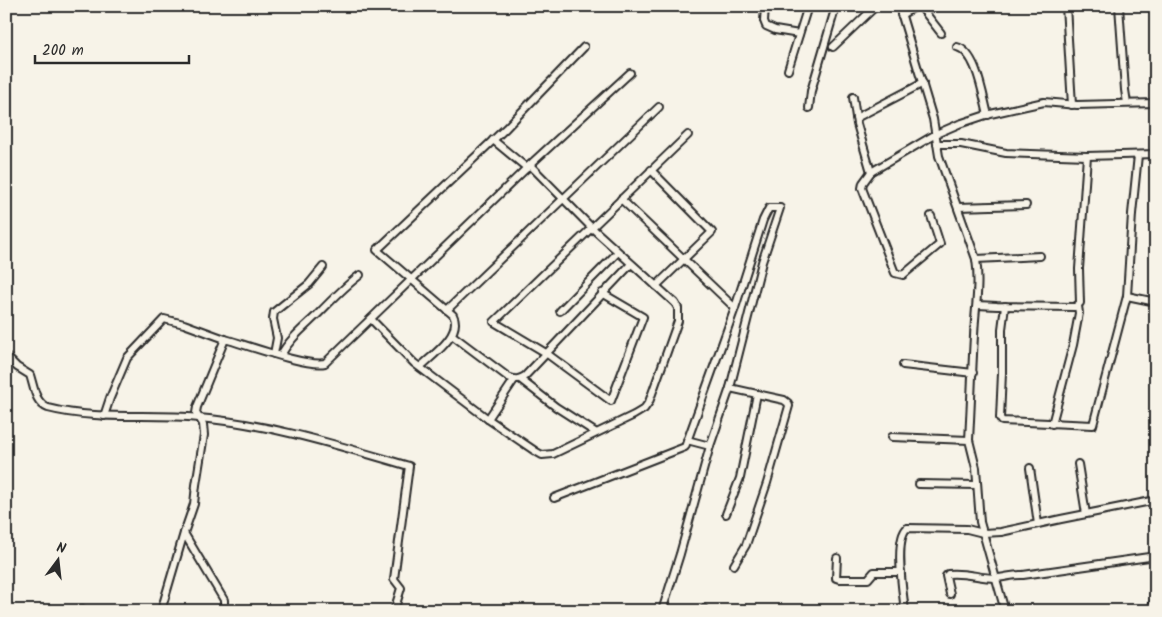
<svg xmlns="http://www.w3.org/2000/svg" width="1162" height="617" font-family="Kalam,sans-serif">
	<style>
		.lines { fill: none; stroke-linecap: round; stroke-linejoin: round }
		.minor-casing { stroke: #2b2b2b; stroke-width: 10 }
		.minor { stroke: #f7f3e8; stroke-width: 6 }
	</style>
	<rect width="100%" height="100%" fill="#f7f3e8"/>
	<filter id="ink" filterUnits="userSpaceOnUse"><feTurbulence type="fractalNoise" baseFrequency=".02" numOctaves="2"/><feDisplacementMap in="SourceGraphic" scale="10" xChannelSelector="R" yChannelSelector="G"/><feConvolveMatrix kernelMatrix="1 2 1 2 8 2 1 2 1" color-interpolation-filters="sRGB"/></filter>
	<g filter="url(#ink)">
		<g class="lines">
			<defs>
				<g id="minor">
					<polyline points="765,6 764,21 766,26 775,30 799,34"/>
					<path d="M899,6L933,119L939,156L976,259C980,285 975,309 974,336C972,370 971,405 969,440"/>
					<polyline points="920,6 941,33"/>
					<polyline points="1066,6 1072,105"/>
					<polyline points="1119,6 1125,90 1127,103"/>
					<polyline points="901,15 917,6"/>
					<polyline points="833,47 876,6"/>
					<path d="M957,47C977,52 983,97 988,115"/>
					<polyline points="788,70 808,6"/>
					<polyline points="853,97 857,124 871,172"/>
					<polyline points="809,108 811,91 836,6"/>
					<polyline points="856,118 923,83"/>
					<polyline points="493,140 527,168"/>
					<polyline points="937,144 961,144 1006,153 1087,156 1156,154"/>
					<polyline points="651,170 712,232 656,286"/>
					<polyline points="621,199 735,308"/>
					<polyline points="958,207 1026,205"/>
					<polyline points="931,216 940,244 903,275 895,273 862,188 863,183 871,172 936,134 959,124 986,115 1044,102 1077,105 1156,103"/>
					<polyline points="976,259 1040,256"/>
					<polyline points="602,293 643,317 611,401 546,353 494,322 688,135"/>
					<polyline points="1127,296 1156,302"/>
					<polyline points="977,305 997,306 1075,307 1080,303 1079,269 1087,156"/>
					<polyline points="1005,306 1002,329 1002,373 1000,418 1002,421 1093,425 1127,296 1132,214 1138,155"/>
					<polyline points="447,310 659,107"/>
					<polyline points="560,311 618,252"/>
					<polyline points="371,319 414,363 488,419 535,451 542,455 553,454 634,415 644,409 649,402 678,321 678,308 675,303 591,227 530,165"/>
					<path d="M452,335L508,377C515,380 518,380 525,376L631,264"/>
					<polyline points="274,354 277,338 273,319 274,312 309,284 323,267"/>
					<path d="M281,355C290,338 306,326 320,312C333,299 345,286 360,275"/>
					<path d="M6,356L17,367L30,375C34,387 35,403 48,408C98,421 149,413 199,418C271,424 340,446 409,466L394,579L401,588L394,611"/>
					<polyline points="903,365 973,373"/>
					<path d="M420,367C433,355 463,334 453,315L377,250L506,128L584,47"/>
					<polyline points="520,379 556,407 595,432"/>
					<polyline points="730,388 784,400 788,403 789,406 767,483 746,545 734,565"/>
					<polyline points="104,416 110,398 127,358 164,319 184,324 225,339"/>
					<polyline points="488,419 514,380"/>
					<polyline points="1052,424 1073,345 1079,313 1078,306"/>
					<polyline points="892,437 969,440 976,468 980,522 1005,611"/>
					<polyline points="687,440 710,446"/>
					<polyline points="1078,464 1086,514"/>
					<polyline points="1030,468 1038,524"/>
					<polyline points="919,484 977,485"/>
					<polyline points="554,498 685,447 735,308 763,220 769,208 780,208 762,262 730,388 710,446 680,554 662,611"/>
					<polyline points="726,514 740,478 757,394"/>
					<polyline points="837,558 836,578 839,579 868,579 874,572 901,572"/>
					<path d="M950,594L946,576L948,574C965,572 979,578 995,578C1005,578 1013,574 1023,575L1156,556"/>
					<polyline points="82,609 83,611"/>
					<polyline points="704,609 704,611"/>
					<polyline points="161,611 184,533"/>
					<path d="M224,611V600L221,595L184,533L194,504L196,485L204,435L203,424L196,413L197,407L225,339C247,345 306,367 325,363L534,161L630,73"/>
					<path d="M905,611C903,593 894,540 907,528L967,529L983,533L1001,532L1061,519L1156,500"/>
					<polyline points="1150,611 1156,597"/>
				</g>
			</defs>
			<use href="#minor" class="minor-casing"/>
			<use href="#minor" class="minor"/>
		</g>
	</g>
	<rect width="1162" height="617" fill="none" stroke="#f7f3e8" stroke-width="25"/>
	<rect x="12" y="12" width="1137" height="592" fill="none" stroke="#2b2b2b" stroke-width="2" filter="url(#ink)"/>
	<g transform="translate(58 560) rotate(15)" stroke="#f7f3e8" stroke-width="4" paint-order="stroke">
	<path d="M0-4L9 19L0 12L-9 19Z" fill="#2b2b2b"/>
	<text y="-8" font-size="14" font-weight="bold" text-anchor="middle" fill="#2b2b2b">N</text>
	</g>
	<path d="M35 55v8h154v-8" fill="none" stroke="#2b2b2b" stroke-width="2.5"/>
	<text x="42" y="55" font-size="15" fill="#2b2b2b" stroke="#f7f3e8" stroke-width="4" paint-order="stroke">200 m</text>
</svg>
